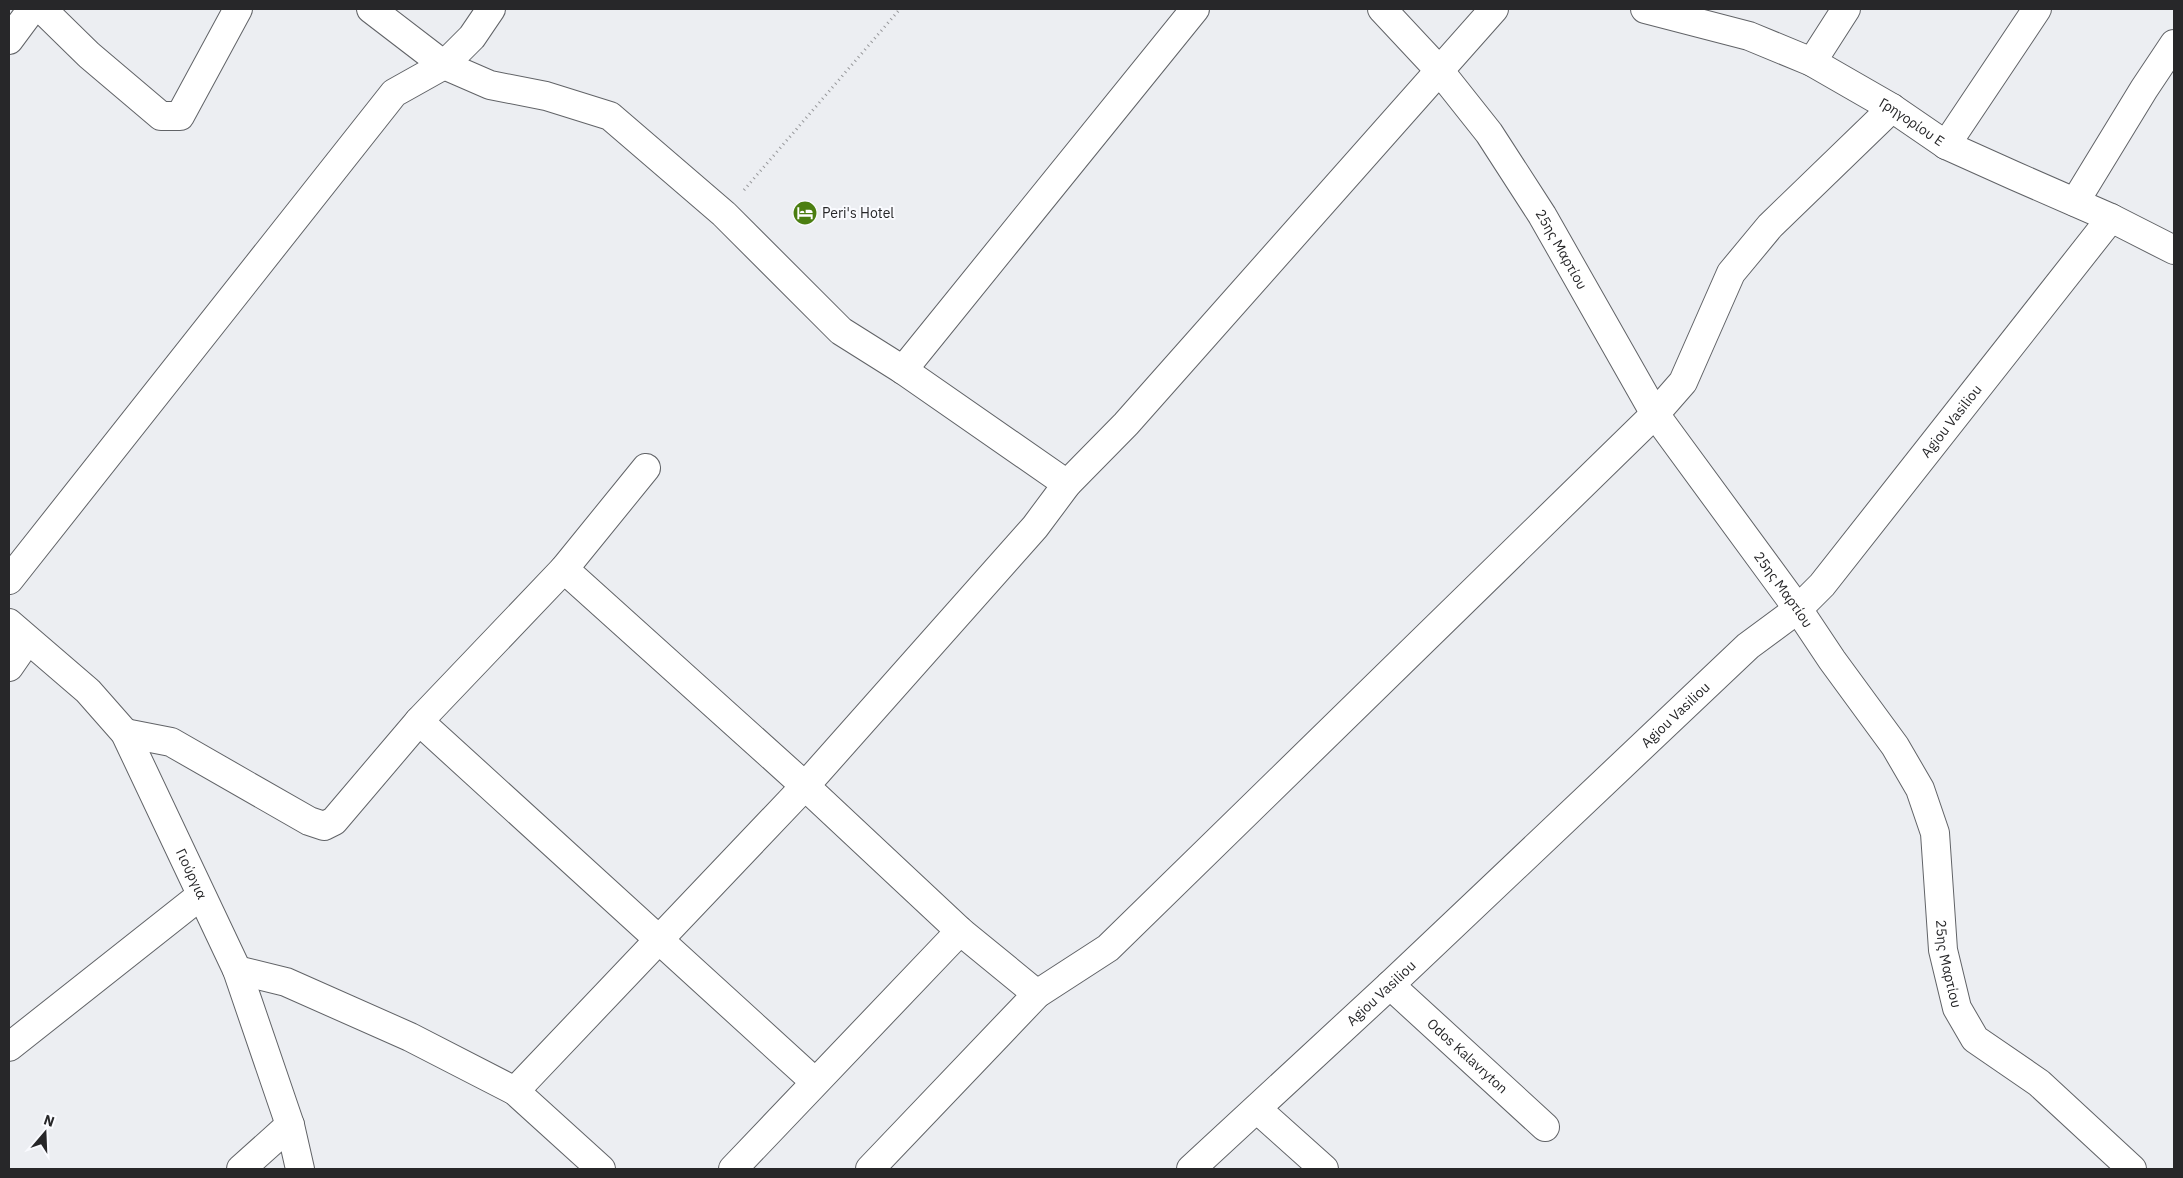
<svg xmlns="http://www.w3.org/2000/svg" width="2183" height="1178" font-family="'IBM Plex Sans',sans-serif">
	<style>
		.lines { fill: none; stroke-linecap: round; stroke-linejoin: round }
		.minor-casing { stroke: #616367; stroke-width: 30 }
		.path { stroke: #96979a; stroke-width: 3; stroke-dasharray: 1 4; stroke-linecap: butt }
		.minor { stroke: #fff; stroke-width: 28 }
		.labels { text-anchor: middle; stroke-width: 4; stroke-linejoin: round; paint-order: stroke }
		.street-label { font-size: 14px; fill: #272729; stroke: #fafbff }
		.poi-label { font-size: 14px; fill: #272729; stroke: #fafbff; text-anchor: start }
	</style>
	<rect width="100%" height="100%" fill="#eceef2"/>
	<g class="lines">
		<defs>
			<g id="minor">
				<polyline points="42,9 89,55 161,116 180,116 238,9"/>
				<polyline points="371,9 444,65 490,85 546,96 610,116 724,214 841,331 903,370 1067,484"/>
				<path id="s1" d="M1382,9L1439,70L1489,133L1542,215L1655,414L1798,609L1832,660L1895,746L1920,789L1935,833L1943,950L1957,1008L1975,1039L2039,1083L2132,1169"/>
				<path id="s2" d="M1645,9L1749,36L1812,62L1892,108L1946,145L2015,176L2111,218L2174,250"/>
				<polyline points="9,40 32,9"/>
				<polyline points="1812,62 1846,9"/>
				<polyline points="1946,145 2037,9"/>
				<polyline points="2075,202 2144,89 2174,44"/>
				<polyline points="903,370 1195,9"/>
				<polyline points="564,569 805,786 960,931 1037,994"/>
				<polyline points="9,580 394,93 444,65 472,37 491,9"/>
				<path id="s3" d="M9,623L88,691L125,733L237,970L290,1125L300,1169"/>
				<polyline points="9,667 27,641"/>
				<polyline points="419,721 815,1082"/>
				<polyline points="125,733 171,742 309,821 324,826 334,821 419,721 564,569 646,468"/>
				<polyline points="237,970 286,982 410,1037 515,1091 601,1169"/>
				<path id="s4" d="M1390,985L1545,1127"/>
				<polyline points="9,1047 200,896"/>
				<polyline points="515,1091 805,786 1035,527 1067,484 1126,424 1494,9"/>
				<polyline points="1257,1109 1324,1169"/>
				<polyline points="241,1169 290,1125"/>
				<polyline points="733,1169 960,931"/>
				<polyline points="870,1169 1037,994 1108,948 1655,414 1683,382 1731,273 1770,226 1892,108"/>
				<path id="s5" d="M1191,1169L1390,985L1748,646L1798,609L1822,585L2111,218"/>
			</g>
		</defs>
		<use href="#minor" class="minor-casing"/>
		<polyline class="path" points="744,190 900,9"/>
		<use href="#minor" class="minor"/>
	</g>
	<defs>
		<symbol id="hotel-disc" viewBox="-11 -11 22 22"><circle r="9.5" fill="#4b7e11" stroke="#fafbff"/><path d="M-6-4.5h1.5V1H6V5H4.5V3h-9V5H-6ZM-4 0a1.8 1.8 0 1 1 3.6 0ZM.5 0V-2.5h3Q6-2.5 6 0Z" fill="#fff"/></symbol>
	</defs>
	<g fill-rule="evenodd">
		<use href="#hotel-disc" x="791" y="199" width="28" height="28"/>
	</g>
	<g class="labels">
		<g class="street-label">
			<text dy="5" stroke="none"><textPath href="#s2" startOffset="292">Γρηγορίου Ε</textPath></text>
			<text dy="5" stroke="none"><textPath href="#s1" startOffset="301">25ης Μαρτίου</textPath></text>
			<text dy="5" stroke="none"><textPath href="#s5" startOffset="1069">Agiou Vasiliou</textPath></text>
			<text dy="5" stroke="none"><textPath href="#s1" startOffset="708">25ης Μαρτίου</textPath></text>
			<text dy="5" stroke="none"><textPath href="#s5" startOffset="664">Agiou Vasiliou</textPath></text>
			<text dy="5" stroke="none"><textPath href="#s3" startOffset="316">Γιούργια</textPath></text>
			<text dy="5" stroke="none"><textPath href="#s1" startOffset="1128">25ης Μαρτίου</textPath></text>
			<text dy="5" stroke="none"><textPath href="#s5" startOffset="259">Agiou Vasiliou</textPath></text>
			<text dy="5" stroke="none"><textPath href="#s4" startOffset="105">Odos Kalavryton</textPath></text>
		</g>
		<g class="poi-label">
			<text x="822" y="218">Peri's Hotel</text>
		</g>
	</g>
	<rect width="2183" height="1178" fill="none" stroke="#272729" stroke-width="20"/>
	<g transform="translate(45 1133) rotate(19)" stroke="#fafbff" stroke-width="4" paint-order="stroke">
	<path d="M0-4L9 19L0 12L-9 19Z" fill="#272729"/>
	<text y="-8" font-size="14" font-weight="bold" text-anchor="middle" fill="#272729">N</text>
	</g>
</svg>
